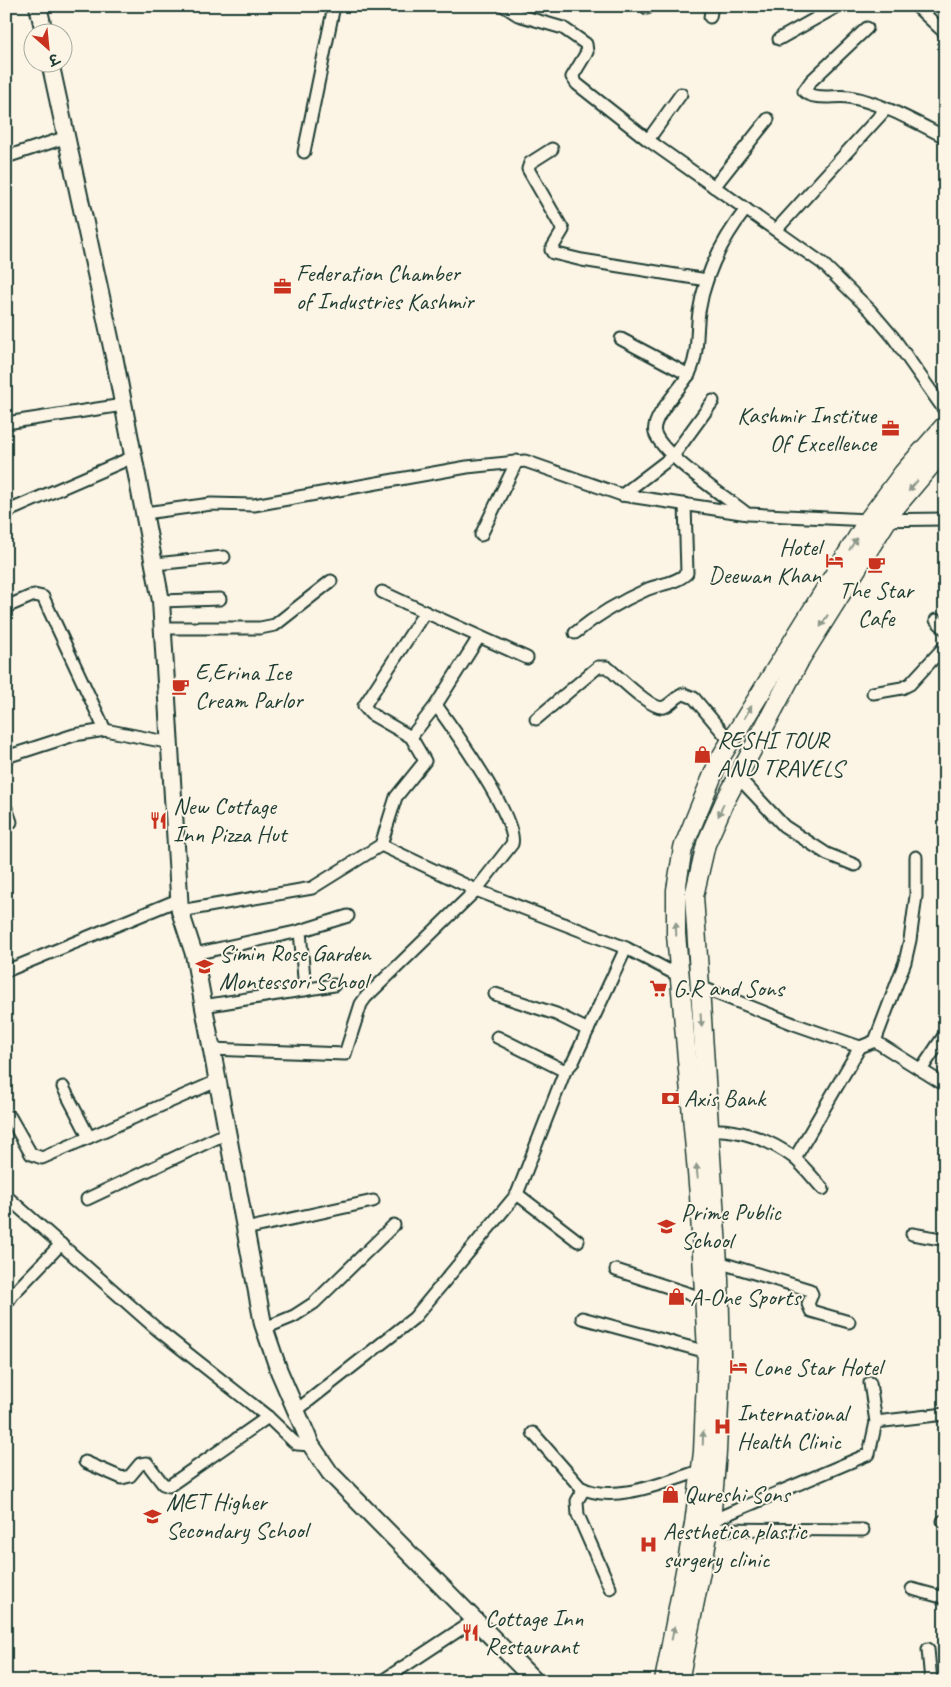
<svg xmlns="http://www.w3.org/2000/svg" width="951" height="1687" font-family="Caveat,'Playpen Sans Deva',sans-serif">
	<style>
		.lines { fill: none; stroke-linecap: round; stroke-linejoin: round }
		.minor-casing { stroke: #1f3d34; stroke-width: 15 }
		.secondary-casing { stroke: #1f3d34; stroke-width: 20 }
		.primary-casing { stroke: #1f3d34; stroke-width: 21 }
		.minor { stroke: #fcf5e5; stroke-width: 11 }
		.secondary { stroke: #fcf5e5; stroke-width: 16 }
		.primary { stroke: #fcf5e5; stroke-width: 18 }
		.oneway { fill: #8e998c }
		.labels { text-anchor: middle; stroke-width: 4; stroke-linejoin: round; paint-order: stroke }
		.poi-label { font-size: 24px; fill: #1f3d34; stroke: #fcf5e5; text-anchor: start }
	</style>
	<rect width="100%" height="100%" fill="#fcf5e5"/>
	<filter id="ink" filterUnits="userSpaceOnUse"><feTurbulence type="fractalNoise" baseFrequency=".02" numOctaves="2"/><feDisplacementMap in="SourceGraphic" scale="10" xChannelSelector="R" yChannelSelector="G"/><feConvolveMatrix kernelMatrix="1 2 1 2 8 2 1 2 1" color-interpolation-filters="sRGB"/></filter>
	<g filter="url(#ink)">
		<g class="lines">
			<defs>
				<g id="minor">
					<polyline points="504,6 518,15 563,28 586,44 587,52 572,77 577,84 648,140 822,263 870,310 893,337 945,411"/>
					<polyline points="916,6 945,33"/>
					<polyline points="647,8 647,6"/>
					<polyline points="710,17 712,6"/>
					<path d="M867,28L811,81L804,91C814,101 836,95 849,97C882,103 915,122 945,137"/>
					<polyline points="779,39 838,6"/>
					<polyline points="648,140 681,94"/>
					<polyline points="552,149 530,163 528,169 563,230 551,250 553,253 582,260 707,280"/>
					<polyline points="304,152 334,6"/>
					<polyline points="6,157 67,137"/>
					<polyline points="714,187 768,119"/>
					<path d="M746,209C722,240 705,273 699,312C696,332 699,353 690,372C683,387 650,417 655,433C663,456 726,497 746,513"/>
					<polyline points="776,230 886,109"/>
					<polyline points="621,339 689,375"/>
					<polyline points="6,423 123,405"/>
					<polyline points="622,495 673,456 713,401"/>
					<polyline points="6,512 133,457"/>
					<polyline points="145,513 211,504 254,505 467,467 525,461 622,495 748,514 868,520 945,519"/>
					<polyline points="481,535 517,461"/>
					<polyline points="155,564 224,557"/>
					<polyline points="161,601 220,599"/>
					<polyline points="6,607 34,595 43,597 105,730"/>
					<polyline points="425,612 527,658"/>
					<polyline points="936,620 945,629"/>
					<polyline points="163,628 260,628 275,625 331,581"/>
					<path d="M575,633C598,614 621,601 648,589C661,584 677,583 687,573L685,504"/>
					<polyline points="873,693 902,688 910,684 945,646"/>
					<path d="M536,719L598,667H607C617,675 652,711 664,707C672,704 676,696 684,694L694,698L730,741"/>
					<polyline points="411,737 436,705 479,637"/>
					<polyline points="6,757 74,735 105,730 171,743"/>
					<polyline points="738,777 784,826 827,854 855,865"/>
					<polyline points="6,808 11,822"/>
					<polyline points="381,845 476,890 626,948 681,977"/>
					<polyline points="180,911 312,888 381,845 396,797 425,761 411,737 371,714 364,706 425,612 382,592"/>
					<polyline points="300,931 305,990"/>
					<polyline points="194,954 300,931 348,916"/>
					<polyline points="6,971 180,899"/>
					<polyline points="698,986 794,1024 860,1047 795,1158"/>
					<polyline points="495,994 556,1014 588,1030"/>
					<polyline points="203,1006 334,985"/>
					<polyline points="497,1037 565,1071"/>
					<polyline points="875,1041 945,1085"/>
					<polyline points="860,1047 875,1041 905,962 910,940 916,896 916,857"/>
					<path d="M211,1049L345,1054L361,1004L366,997L476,890L512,844C520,822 452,727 436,705"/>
					<polyline points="921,1070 945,1034"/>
					<polyline points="63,1087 89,1137"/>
					<polyline points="10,1117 31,1154 42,1158 217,1081"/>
					<path d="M709,1130C738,1128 770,1140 793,1157C804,1166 813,1178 823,1189"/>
					<polyline points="517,1194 578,1241"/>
					<polyline points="6,1196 158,1330 268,1417 293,1441 297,1444 311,1445"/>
					<polyline points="87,1199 227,1133"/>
					<polyline points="245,1229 373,1201"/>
					<polyline points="912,1234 941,1239 945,1242"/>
					<polyline points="718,1262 810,1290 812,1294 808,1304 811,1311 849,1322"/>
					<polyline points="616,1270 705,1299"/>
					<polyline points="6,1304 13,1294 61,1244"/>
					<polyline points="582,1318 707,1352"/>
					<polyline points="265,1328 294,1316 314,1303 394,1225"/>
					<polyline points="297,1410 414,1318 517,1194 565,1071 573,1062 626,948"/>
					<polyline points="876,1422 945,1414"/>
					<path d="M533,1433L580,1487C613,1505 667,1481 700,1471"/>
					<polyline points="85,1462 122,1478 130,1476 140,1464 147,1463 163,1484 169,1486 268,1417"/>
					<polyline points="584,1489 577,1501 578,1515 610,1588"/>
					<polyline points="711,1521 869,1454 876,1422 870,1383"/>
					<polyline points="943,1521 945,1522"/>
					<polyline points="709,1529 863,1530"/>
					<polyline points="912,1589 945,1598"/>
					<polyline points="928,1649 931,1681"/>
					<polyline points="382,1681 476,1619"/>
				</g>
				<g id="secondary">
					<polyline points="38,6 44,32"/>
					<polyline points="50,62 115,361 161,601 180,911 194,954 263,1324 279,1371 311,1445 330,1473 535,1681"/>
				</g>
				<g id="primary">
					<polyline points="664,1681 694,1524 703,1452 707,1352 699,1195 676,934 676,890 683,848 719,760 868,520 903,473 945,425"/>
					<polyline points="679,1681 711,1521 717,1452 721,1355 719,1279 694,896 706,844 725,801 801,658 895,508 945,449"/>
				</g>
			</defs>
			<use href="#minor" class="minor-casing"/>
			<use href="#secondary" class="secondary-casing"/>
			<use href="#primary" class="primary-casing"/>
			<use href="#minor" class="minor"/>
			<use href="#secondary" class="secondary"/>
			<use href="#primary" class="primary"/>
		</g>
		<defs><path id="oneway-solid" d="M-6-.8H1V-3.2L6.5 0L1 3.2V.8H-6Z" transform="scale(1.25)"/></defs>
		<g class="oneway">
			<use href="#oneway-solid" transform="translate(913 486) rotate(130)"/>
			<use href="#oneway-solid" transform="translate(853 544) rotate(-58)"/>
			<use href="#oneway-solid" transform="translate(824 621) rotate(122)"/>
			<use href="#oneway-solid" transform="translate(748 712) rotate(-59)"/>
			<use href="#oneway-solid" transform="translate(721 810) rotate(113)"/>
			<use href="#oneway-solid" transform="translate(676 929) rotate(-92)"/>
			<use href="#oneway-solid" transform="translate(701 1020) rotate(86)"/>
			<use href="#oneway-solid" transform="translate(697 1171) rotate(-95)"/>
			<use href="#oneway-solid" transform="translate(703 1438) rotate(-88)"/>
			<use href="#oneway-solid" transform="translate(673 1633) rotate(-79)"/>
		</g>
	</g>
	<defs>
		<symbol id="office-bare" viewBox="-9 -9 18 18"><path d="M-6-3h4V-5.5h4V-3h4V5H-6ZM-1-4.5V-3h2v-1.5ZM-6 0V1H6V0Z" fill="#c8321e" stroke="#fcf5e5" stroke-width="2.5" paint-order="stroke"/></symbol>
		<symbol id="hotel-bare" viewBox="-9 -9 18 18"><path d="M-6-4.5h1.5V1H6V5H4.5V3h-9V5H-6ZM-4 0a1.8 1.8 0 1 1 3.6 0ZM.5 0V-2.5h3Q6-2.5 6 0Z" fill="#c8321e" stroke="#fcf5e5" stroke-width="2.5" paint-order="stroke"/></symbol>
		<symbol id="cafe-bare" viewBox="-9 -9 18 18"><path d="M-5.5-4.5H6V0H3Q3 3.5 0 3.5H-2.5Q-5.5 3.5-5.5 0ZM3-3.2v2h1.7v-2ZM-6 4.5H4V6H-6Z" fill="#c8321e" stroke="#fcf5e5" stroke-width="2.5" paint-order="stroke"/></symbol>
		<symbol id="shop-bare" viewBox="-9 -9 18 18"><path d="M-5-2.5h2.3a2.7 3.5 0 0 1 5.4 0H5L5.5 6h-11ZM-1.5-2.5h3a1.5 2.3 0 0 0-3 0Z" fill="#c8321e" stroke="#fcf5e5" stroke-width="2.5" paint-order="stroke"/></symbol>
		<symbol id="restaurant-bare" viewBox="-9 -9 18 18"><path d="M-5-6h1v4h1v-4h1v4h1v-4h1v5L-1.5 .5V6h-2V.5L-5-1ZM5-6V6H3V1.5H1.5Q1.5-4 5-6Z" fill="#c8321e" stroke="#fcf5e5" stroke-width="2.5" paint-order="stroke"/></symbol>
		<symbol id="school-bare" viewBox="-9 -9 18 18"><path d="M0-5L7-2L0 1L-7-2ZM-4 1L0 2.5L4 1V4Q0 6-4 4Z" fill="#c8321e" stroke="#fcf5e5" stroke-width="2.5" paint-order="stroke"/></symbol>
		<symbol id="supermarket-bare" viewBox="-9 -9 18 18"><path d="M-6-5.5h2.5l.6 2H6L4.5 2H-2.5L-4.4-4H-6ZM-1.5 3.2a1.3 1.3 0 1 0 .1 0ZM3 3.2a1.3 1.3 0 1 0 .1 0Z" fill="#c8321e" stroke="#fcf5e5" stroke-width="2.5" paint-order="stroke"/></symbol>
		<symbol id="bank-bare" viewBox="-9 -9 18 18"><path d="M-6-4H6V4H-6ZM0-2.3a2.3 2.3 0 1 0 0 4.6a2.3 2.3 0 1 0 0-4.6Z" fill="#c8321e" stroke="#fcf5e5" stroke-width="2.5" paint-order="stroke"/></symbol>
		<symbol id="hospital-bare" viewBox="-9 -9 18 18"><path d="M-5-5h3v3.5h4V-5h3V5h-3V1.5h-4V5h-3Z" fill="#c8321e" stroke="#fcf5e5" stroke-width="2.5" paint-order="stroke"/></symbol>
	</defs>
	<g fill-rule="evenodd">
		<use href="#office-bare" x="270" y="274" width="25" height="25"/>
		<use href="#office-bare" x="878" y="416" width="25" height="25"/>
		<use href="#hotel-bare" x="822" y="548" width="25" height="25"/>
		<use href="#cafe-bare" x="864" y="552" width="25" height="25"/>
		<use href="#cafe-bare" x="168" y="674" width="25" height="25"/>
		<use href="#shop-bare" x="690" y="742" width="25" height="25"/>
		<use href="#restaurant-bare" x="146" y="808" width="25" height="25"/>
		<use href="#school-bare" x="192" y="954" width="25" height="25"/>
		<use href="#supermarket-bare" x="646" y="976" width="25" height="25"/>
		<use href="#bank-bare" x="658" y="1086" width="25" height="25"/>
		<use href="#school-bare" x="654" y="1214" width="25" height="25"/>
		<use href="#shop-bare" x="664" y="1284" width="25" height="25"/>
		<use href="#hotel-bare" x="726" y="1354" width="25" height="25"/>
		<use href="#hospital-bare" x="710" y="1414" width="25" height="25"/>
		<use href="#shop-bare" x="658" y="1482" width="25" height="25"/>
		<use href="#school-bare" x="140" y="1504" width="25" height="25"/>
		<use href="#hospital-bare" x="636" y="1532" width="25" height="25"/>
		<use href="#restaurant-bare" x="458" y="1620" width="25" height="25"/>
	</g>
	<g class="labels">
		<g class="poi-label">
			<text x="296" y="281">Federation Chamber<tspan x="296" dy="28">of Industries Kashmir</tspan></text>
			<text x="876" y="423" text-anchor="end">Kashmir Institue<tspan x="876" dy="28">Of Excellence</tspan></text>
			<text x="821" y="555" text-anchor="end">Hotel<tspan x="821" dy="28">Deewan Khan</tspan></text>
			<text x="876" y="598" text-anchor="middle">The Star<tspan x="876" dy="28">Cafe</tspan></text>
			<text x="195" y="680">E,Erina Ice<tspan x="195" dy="28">Cream Parlor</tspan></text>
			<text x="717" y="748">RESHI TOUR<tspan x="717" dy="28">AND TRAVELS</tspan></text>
			<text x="173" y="814">New Cottage<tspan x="173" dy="28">Inn Pizza Hut</tspan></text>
			<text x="219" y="961">Simin Rose Garden<tspan x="219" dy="28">Montessori School</tspan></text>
			<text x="673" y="996">G.R and Sons</text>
			<text x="684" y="1106">Axis Bank</text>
			<text x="681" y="1220">Prime Public<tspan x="681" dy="28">School</tspan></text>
			<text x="690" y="1305">A-One Sports</text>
			<text x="753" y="1375">Lone Star Hotel</text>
			<text x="737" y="1421">International<tspan x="737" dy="28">Health Clinic</tspan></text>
			<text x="684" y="1502">Qureshi Sons</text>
			<text x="166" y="1510">MET Higher<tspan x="166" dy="28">Secondary School</tspan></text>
			<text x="663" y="1539">Aesthetica plastic<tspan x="663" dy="28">surgery clinic</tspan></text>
			<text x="485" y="1626">Cottage Inn<tspan x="485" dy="28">Restaurant</tspan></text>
		</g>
	</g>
	<rect width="951" height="1687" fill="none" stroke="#fcf5e5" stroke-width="25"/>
	<rect x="12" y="12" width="926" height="1662" fill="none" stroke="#1f3d34" stroke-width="2" filter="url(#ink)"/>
	<g transform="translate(48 48) rotate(153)"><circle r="24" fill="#fcf5e5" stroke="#a4ab9e"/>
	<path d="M0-4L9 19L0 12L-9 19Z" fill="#c8321e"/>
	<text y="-8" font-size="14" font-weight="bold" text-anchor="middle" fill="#1f3d34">उ</text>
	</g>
</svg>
